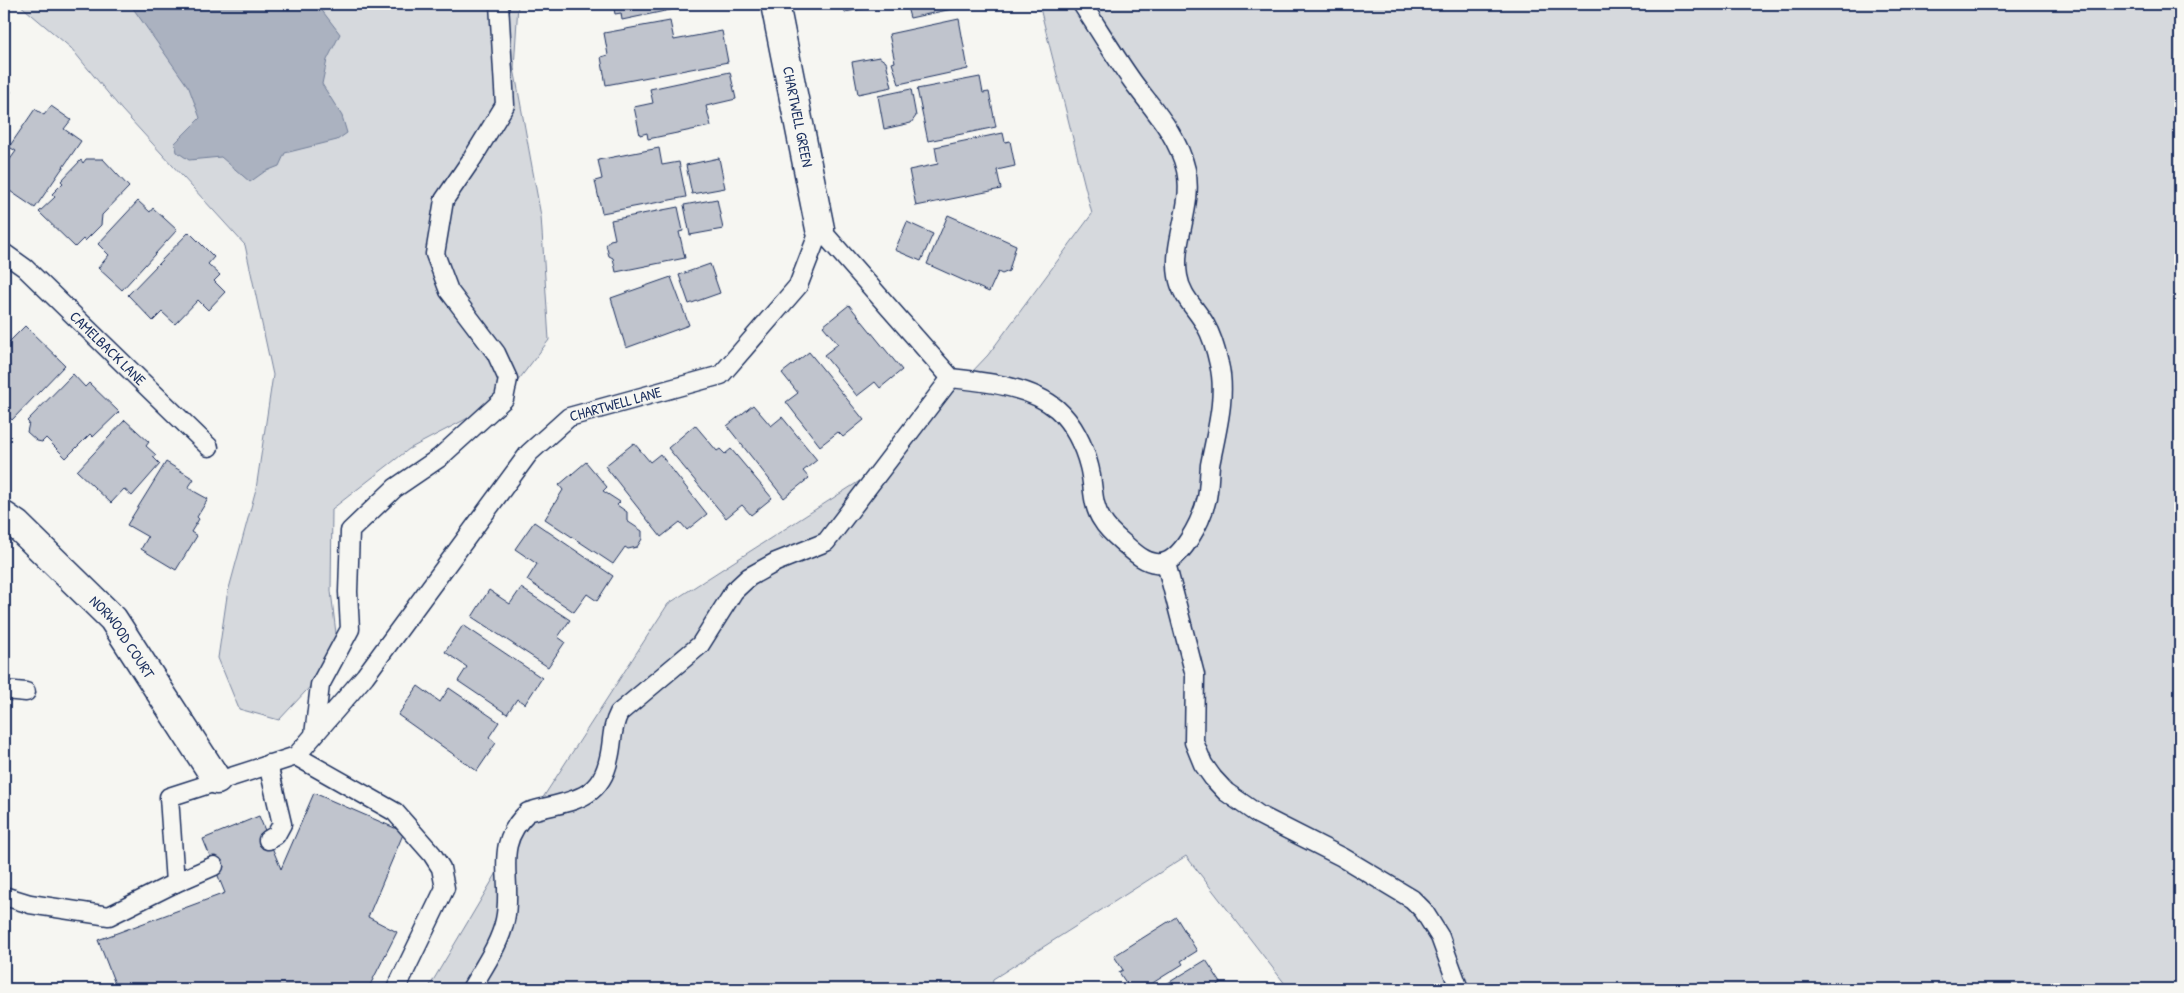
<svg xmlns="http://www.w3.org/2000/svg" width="2184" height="993" font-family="'Patrick Hand',sans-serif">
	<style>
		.green { fill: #d6d9dd; stroke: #78849e }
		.water { fill: #abb2c0; stroke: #717e99 }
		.building { fill: #c0c4cd; stroke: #1b2f5e }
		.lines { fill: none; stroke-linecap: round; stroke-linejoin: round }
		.service-casing { stroke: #1b2f5e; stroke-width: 21 }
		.minor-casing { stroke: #1b2f5e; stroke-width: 31 }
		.service { stroke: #f6f6f2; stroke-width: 18 }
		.minor { stroke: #f6f6f2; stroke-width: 28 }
		.labels { text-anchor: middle; stroke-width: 4; stroke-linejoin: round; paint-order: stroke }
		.street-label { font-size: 15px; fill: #1b2f5e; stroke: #f6f6f2 }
	</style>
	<rect width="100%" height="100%" fill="#f6f6f2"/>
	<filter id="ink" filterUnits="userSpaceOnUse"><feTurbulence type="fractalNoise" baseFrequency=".02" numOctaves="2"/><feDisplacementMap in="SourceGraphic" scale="10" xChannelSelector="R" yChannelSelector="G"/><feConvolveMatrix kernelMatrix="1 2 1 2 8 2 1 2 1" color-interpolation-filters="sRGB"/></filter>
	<g filter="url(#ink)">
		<g class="green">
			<polygon points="19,4 518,4 514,68 541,216 549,340 504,399 409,449 332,509 331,591 337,642 319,677 279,720 239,709 218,658 227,596 256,489 273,375 245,245 121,109 71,48"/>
			<polygon points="1039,4 2180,4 2180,989 1289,989 1186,856 993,979 992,989 428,989 524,827 668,604 883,466 988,355 1092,214"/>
		</g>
		<polygon class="water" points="130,4 317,4 340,34 327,60 322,84 342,116 347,133 337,140 285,153 279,166 264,172 250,182 221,157 189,160 177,152 175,143 200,118 189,88"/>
		<g class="building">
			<polygon points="613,4 688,4 689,6 622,20 621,13 615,14"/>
			<polygon points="844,4 879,4 879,6 845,12"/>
			<polygon points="902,4 965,4 966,6 910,18 907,7"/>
			<polygon points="959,19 968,69 899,84 892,63 895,62 889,34"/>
			<polygon points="670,21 674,40 722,31 728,62 606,85 601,57 608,55 604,33"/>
			<polygon points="879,57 886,62 892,87 858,94 852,62"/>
			<polygon points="730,72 736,99 706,106 711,126 648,139 647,133 640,135 634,107 653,103 650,89"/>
			<polygon points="980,77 983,93 989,92 996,127 928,141 917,89"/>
			<polygon points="4,89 11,91 4,123"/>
			<polygon points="911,89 916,116 911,123 884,129 878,96"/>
			<polygon points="51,106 71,120 64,129 81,141 35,208 7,189 8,186 4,183 4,168 16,151 9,147 35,109 44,115"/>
			<polygon points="1003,133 1005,142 1010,141 1015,166 997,170 1001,189 916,206 909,170 938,164 935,147"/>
			<polygon points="659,148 662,165 679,162 686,197 602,213 595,181 602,179 598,160"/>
			<polygon points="719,158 725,188 692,194 686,165"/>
			<polygon points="86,159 103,159 129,187 102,215 101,225 85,241 83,239 75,247 39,212 55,197 52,194 63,183 61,181 81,160 83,163"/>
			<polygon points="717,199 723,229 690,235 684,205"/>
			<polygon points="138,201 150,212 153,208 177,230 122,290 98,268 109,255 98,244"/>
			<polygon points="678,207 683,231 679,232 685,258 616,272 613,258 609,256 606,245 610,240 615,239 611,220"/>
			<polygon points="948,215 1016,245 1009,271 1002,274 998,272 989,292 927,264"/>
			<polygon points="907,222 933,234 921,261 895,250"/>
			<polygon points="189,232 214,257 208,264 220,275 214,281 225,292 208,310 198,300 175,324 162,312 153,321 128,295"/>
			<polygon points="710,264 720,293 689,304 679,275"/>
			<polygon points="671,277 689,325 626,348 611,298"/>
			<polygon points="849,305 902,370 880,388 875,382 857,396 824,355 838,344 823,326"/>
			<polygon points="25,326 65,365 12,420 4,412 4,347"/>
			<polygon points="809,352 864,420 843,437 838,432 820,446 786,402 798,393 782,373"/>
			<polygon points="73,374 85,387 89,383 119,412 93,437 90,434 66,458 46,438 42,442 37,441 27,432 29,423 27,421"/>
			<polygon points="753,405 771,426 782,417 817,460 803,471 809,478 784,498 727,426"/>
			<polygon points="125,420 149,442 146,446 156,455 153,457 160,464 132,496 124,489 111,503 77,471"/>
			<polygon points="695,425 717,451 720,449 725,454 731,449 772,498 751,515 742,505 726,518 668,448"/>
			<polygon points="634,443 650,462 660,454 707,514 687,530 680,522 661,537 605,466"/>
			<polygon points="166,462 194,479 188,488 208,499 197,517 199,519 191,532 197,536 176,570 141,549 148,537 127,525"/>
			<polygon points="586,462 607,487 603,491 620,502 617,505 627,512 627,521 642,531 642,539 637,547 628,549 625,547 613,564 545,519 563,490 559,485"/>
			<polygon points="534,522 613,576 597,601 587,594 574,612 527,580 537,564 515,549"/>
			<polygon points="521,588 570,620 558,637 565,642 548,667 472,617 489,590 510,604"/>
			<polygon points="463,625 542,678 525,704 517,699 507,714 458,681 467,667 445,652"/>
			<polygon points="418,686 440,702 449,688 499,722 489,737 496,743 477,771 398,715"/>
			<polygon points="314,793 404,832 368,917 397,932 368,989 117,989 98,940 225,893 203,839 259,816 281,869"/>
			<polygon points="1176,917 1197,951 1181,961 1183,964 1143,989 1135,987 1130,989 1119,972 1123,970 1114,956"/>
			<polygon points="1206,960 1221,983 1217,985 1219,989 1158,989"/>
		</g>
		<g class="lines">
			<defs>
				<g id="service">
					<path id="s1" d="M4,253L25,268L209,447"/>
					<polyline points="1166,563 1195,675 1194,742 1203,764 1213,778 1226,792 1259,815 1342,857 1412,899 1423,910 1440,937 1459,989"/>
					<polyline points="4,690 26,692"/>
					<polyline points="314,735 320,685 350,629 348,592 350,531 395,488 439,458 504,399 508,379 496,353 449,291 435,254 444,200 472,159 505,105 499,4"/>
					<polyline points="296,756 395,812 432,854 441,868 445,888 396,989"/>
					<polyline points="268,764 282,824 276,835 268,840"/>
					<polyline points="175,883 214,866"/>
					<path id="s2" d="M4,896L30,904L109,916L175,883L169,797L296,756L365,676L529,453L569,417L721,375L798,286L820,229L951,378C985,382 1030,386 1057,409C1073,423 1084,446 1089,466C1094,484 1091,504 1102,520C1108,531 1119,539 1128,547C1136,554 1145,562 1156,563C1181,566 1202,519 1207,498C1209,487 1209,476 1210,465C1216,433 1227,396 1219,364C1216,350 1212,336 1205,324C1195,307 1181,296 1178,276C1172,241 1194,206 1186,170C1178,135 1153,109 1133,82C1115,57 1099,30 1082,4"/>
					<path d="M471,989C483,968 500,944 505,920C514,878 491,847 528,812C564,801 600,804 609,758C613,742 611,728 619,713L700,645L734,591L749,577L776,562L826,542L951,378"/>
				</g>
				<g id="minor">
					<path id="s3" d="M775,4L820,229"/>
					<path id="s4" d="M4,516L17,525L113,619L217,780"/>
				</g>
			</defs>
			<use href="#service" class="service-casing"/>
			<use href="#minor" class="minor-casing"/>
			<use href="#service" class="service"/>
			<use href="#minor" class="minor"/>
		</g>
	</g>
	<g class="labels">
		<g class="street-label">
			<text dy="5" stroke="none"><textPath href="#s3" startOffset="115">CHARTWELL GREEN</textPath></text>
			<text dy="5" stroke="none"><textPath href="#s1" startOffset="141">CAMELBACK LANE</textPath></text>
			<text dy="5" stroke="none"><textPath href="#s2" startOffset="885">CHARTWELL LANE</textPath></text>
			<text dy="5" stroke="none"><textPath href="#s4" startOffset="170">NORWOOD COURT</textPath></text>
		</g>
	</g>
	<rect width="2184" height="993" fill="none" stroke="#f6f6f2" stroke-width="20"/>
	<rect x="10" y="10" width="2164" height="973" fill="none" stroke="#1b2f5e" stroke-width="2" filter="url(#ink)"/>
</svg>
